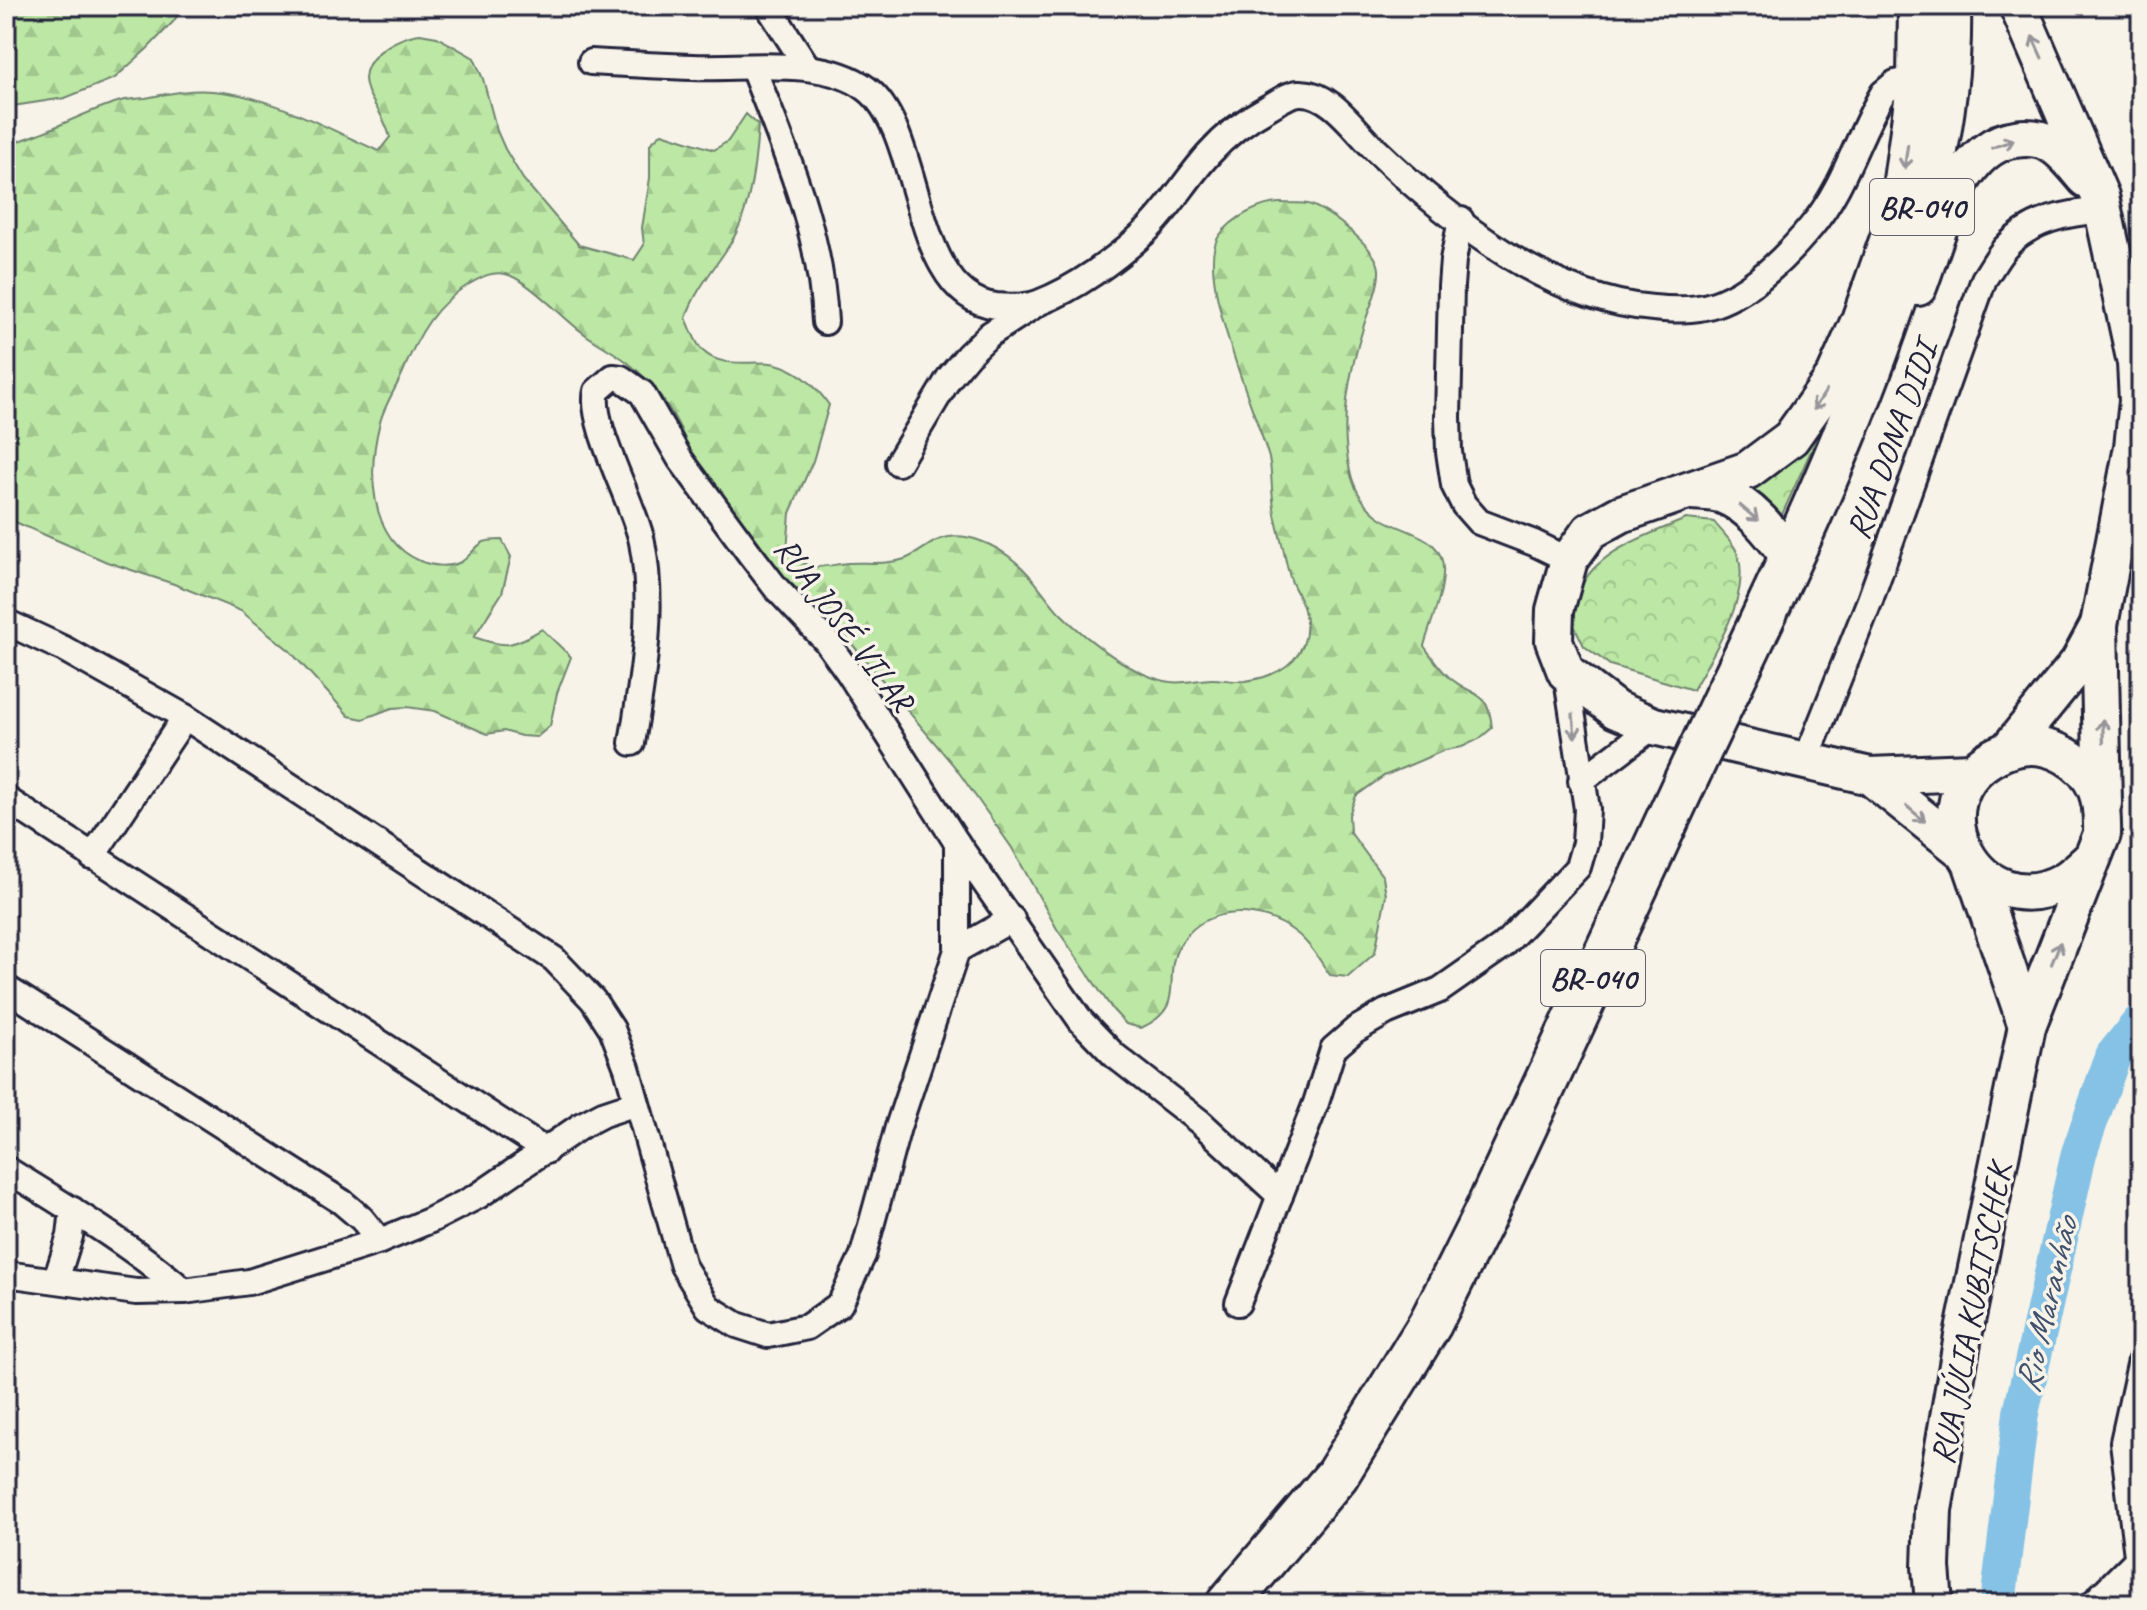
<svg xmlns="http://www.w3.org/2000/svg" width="2147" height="1610" font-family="Caveat,sans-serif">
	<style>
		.forest { fill: url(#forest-firs); stroke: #6f8470; stroke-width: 2 }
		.park { fill: url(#park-crowns); stroke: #6f8470; stroke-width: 2 }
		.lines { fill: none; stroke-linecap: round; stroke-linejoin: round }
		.river { stroke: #85c2e5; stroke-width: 36 }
		.minor-casing { stroke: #22223b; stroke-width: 30 }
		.tertiary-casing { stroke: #22223b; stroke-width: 38 }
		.secondary-casing { stroke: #22223b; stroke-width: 42 }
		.trunk-casing { stroke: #22223b; stroke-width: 48 }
		.minor { stroke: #f7f3e8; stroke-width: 24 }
		.tertiary { stroke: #f7f3e8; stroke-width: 32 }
		.secondary { stroke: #f7f3e8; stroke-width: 36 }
		.trunk { stroke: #f7f3e8; stroke-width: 42 }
		.trunk-bridge-casing { stroke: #22223b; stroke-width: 48; stroke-linecap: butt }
		.trunk-bridge { stroke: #f7f3e8; stroke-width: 42 }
		.oneway { stroke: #97959a }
		.labels { text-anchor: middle; stroke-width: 7; stroke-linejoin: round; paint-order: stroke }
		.shield { fill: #f7f3e8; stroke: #62616f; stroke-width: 2 }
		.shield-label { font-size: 32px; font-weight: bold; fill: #22223b }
		.street-label { font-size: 34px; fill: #22223b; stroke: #f7f3e8 }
		.water-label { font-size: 36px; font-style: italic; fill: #40526e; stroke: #f7f3e8 }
	</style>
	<defs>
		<pattern id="forest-firs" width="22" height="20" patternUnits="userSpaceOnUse" patternTransform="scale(2)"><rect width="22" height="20" fill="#bce7a4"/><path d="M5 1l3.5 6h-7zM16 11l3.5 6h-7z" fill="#a1c68e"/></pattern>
		<pattern id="park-crowns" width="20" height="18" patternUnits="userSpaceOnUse" patternTransform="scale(2)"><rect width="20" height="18" fill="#bce7a4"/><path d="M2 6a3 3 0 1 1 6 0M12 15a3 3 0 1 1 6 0" fill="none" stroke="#a1c68e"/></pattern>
	</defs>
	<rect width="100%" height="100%" fill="#f7f3e8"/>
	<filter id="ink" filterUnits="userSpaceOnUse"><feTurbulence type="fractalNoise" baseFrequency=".0125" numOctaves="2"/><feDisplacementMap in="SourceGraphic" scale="16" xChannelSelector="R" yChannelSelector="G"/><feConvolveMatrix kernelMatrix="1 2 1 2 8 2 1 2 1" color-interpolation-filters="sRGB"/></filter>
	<g filter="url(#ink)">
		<g class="forest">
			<polygon points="107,6 184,6 173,22 147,49 115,78 65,98 6,107 6,13 56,8 94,10"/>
			<path d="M420,34L437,37L474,58L483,79L497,131L505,149L523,179L579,245L634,260L644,245L642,228L650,178V144L662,133L714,150L728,141L746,114L758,125C756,160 750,213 730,244C715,268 695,290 686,318C691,328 695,343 703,351C723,370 753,359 776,364C800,370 816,386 829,405L813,461L790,513L787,551C795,559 803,565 815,567C825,567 837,564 848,563C867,562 887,565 905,559C918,554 929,543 941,539C966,530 998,546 1017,563C1034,577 1045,597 1060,613C1085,638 1135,678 1171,682C1184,684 1199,679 1212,679C1223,679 1235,682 1245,681C1285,676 1315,652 1304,610C1302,601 1298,595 1294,587C1288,576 1286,560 1283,548C1279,532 1274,515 1273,499C1271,485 1272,471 1269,458C1257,414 1193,272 1219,236C1232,218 1261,202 1283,203C1291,203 1300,203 1308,204C1328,209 1377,248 1379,269C1380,287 1369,308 1364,325C1349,373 1339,422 1350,471C1354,489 1365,508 1381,518C1406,534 1446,535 1443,574C1442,598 1430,624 1424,646C1432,657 1439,668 1449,677C1474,699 1488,687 1492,728L1479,739L1462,747L1445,750L1384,776L1356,796L1349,815L1350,832L1383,877L1386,895L1375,953L1348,977L1330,975C1320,961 1309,942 1295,932C1263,907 1209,904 1183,940C1157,975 1192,1005 1141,1028L1126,1024L1113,1010L1057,929L1012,848L955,767L832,620L767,562L691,456C680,420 657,385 627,362C613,351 596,343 582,332C563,318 526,278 505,274C492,271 482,277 471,283C435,304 418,335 403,372C396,388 385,404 380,422C368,468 367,538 420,561C432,566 449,568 461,562C470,557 475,546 484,542C489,540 497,540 502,540L511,557L502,593L474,637C507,649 512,646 542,629L571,657L557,693L550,726L537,737L521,736L504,731L487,734L435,711L407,707L392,708L363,719L349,716L289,650L241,611L174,584L107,562L6,518V145C46,135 81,112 121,101C128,99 137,99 145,98C167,94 189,89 212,91C271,95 325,128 379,151L390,137C384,116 376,109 368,92C354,60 395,37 420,34Z"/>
		</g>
		<g class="park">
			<polygon points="1821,429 1775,530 1746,492 1754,481 1794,458"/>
			<path d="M1686,519L1714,522C1721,531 1733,542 1737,552C1753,595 1713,653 1693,690L1610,665L1584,646L1572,621C1574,612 1575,600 1579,591C1596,550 1649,535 1686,519Z"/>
		</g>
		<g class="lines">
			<polyline class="river" points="1998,1604 2021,1413 2079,1153 2113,1056 2141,1021"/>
			<defs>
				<g id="minor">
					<polyline points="768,6 808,68"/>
					<path d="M591,62C625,64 659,66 693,67C745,69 824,56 867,89C924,132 910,296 996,306C1008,307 1027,307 1038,303C1075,289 1115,260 1144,233C1169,210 1186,179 1209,154C1225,136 1247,119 1269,107C1278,102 1288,94 1299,93C1331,91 1356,132 1378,152C1449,220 1552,301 1653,308C1673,310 1693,311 1712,305C1750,293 1786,257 1811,227C1844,188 1857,137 1883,93L1895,83L1916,79"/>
					<path d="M753,68C785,151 821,231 825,322"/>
					<polyline points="1461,220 1453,260 1451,286 1448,417 1449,452 1454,485 1464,505 1479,522 1534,543 1569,560"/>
					<polyline points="898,463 949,378 968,355 990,334 1035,305"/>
					<polyline points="6,622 64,649 185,717 554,959 593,1000 612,1029 627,1068 683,1266 708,1307 737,1325 768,1335 807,1327 840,1304 863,1255 898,1127 957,950 957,843"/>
					<path d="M632,743C643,675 655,610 642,542C634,503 588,422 597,391L613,377L621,378L642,393L680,459L750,554L776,588L826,641L849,673L957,843L1081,1021L1114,1055L1200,1122L1280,1196"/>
					<path d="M1806,760L1870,600L1984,279C1991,269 1997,257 2005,248C2031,219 2068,213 2104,210"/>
					<polyline points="1581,781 1654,726"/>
					<polyline points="6,799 546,1151"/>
					<polyline points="92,857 185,717"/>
					<polyline points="957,950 1012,919"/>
					<polyline points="6,988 342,1202 362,1219 380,1241"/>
					<path d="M6,1169C67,1207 130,1244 184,1291"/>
					<polyline points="6,1274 136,1292 184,1291 249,1282 380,1241 431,1220 478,1196 582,1125 603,1114 636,1103"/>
					<polyline points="56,1280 70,1236 73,1210"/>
					<polyline points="1238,1303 1316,1103 1333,1049 1355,1030 1386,1012 1440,990 1503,946 1578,867 1585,843 1587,809 1566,672"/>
					<polyline points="2141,1360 2123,1442 2141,1588"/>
				</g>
				<polyline id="tertiary" points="2098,1604 2141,1561"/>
				<g id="secondary">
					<polyline points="1917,6 1916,79 1900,195 1890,235 1860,320 1835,376 1791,438 1748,470 1621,514 1590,531 1569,560 1555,610 1554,641 1566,672 1616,710 1654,726 1870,776 1972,772"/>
					<polyline points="2018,6 2100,196 2136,363 2138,401 2133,447 2099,625 2103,803"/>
					<path d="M1918,287C1936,240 1957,146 2015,139C2027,137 2040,138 2051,144C2065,152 2076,168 2086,179"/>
					<path d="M1692,491C1702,492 1714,492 1723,495C1752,506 1773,535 1791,559"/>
					<polyline points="2009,749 2079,662 2099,625"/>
					<polyline points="1870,776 1963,851"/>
					<polyline points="1972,865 2027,1026"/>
					<path d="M1934,1604L1931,1567L1933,1510L1963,1336L2027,1026L2102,834C2103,800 2098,775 2066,756C2043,743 2021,743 1997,755C1908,800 1979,929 2064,881C2074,875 2083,866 2092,858"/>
				</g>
				<g id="trunk">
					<path d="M1729,689C1786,570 1842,451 1886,326C1922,224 1952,115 1949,6"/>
					<polyline points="1228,1604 1337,1475 1430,1324 1483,1218 1684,784"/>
				</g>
			</defs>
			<use href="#minor" class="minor-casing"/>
			<use href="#tertiary" class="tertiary-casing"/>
			<use href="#secondary" class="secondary-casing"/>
			<use href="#trunk" class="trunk-casing"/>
			<use href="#minor" class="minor"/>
			<use href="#tertiary" class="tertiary"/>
			<use href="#secondary" class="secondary"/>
			<use href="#trunk" class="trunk"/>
			<defs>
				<polyline id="trunk-bridge" points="1684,784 1729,689"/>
			</defs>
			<use href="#trunk-bridge" class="trunk-bridge-casing"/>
			<use href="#trunk-bridge" class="trunk-bridge"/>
		</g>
		<defs><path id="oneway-shaft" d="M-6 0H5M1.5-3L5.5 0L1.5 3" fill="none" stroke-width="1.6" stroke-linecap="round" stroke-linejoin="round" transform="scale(2)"/></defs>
		<g class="oneway">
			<use href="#oneway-shaft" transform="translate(2037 47) rotate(-114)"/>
			<use href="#oneway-shaft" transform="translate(2003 144) rotate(-20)"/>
			<use href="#oneway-shaft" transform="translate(1906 157) rotate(98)"/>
			<use href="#oneway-shaft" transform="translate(1820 400) rotate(123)"/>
			<use href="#oneway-shaft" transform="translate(1749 513) rotate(41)"/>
			<use href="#oneway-shaft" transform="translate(1574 726) rotate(85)"/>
			<use href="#oneway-shaft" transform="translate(2103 731) rotate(-92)"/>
			<use href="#oneway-shaft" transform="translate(1916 814) rotate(40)"/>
			<use href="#oneway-shaft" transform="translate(2056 953) rotate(-68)"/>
		</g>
	</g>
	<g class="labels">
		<g class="shield">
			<rect x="1870" y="179" width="104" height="56" rx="6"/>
			<rect x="1541" y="950" width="104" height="56" rx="6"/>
		</g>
		<g class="shield-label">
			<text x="1922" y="218">BR-040</text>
			<text x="1593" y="989">BR-040</text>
		</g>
		<g class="street-label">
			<text transform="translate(1891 440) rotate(-70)" y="12">RUA DONA DIDI</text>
			<text transform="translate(845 624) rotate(53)" y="12">RUA JOSÉ VILAR</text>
			<text transform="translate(1970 1314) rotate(-79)" y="12">RUA JÚLIA KUBITSCHEK</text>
		</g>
		<g class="water-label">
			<text transform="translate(2045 1305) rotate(-77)" y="13">Rio Maranhão</text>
		</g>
	</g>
	<rect width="2147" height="1610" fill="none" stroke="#f7f3e8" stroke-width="32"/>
	<rect x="16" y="16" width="2115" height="1578" fill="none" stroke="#22223b" stroke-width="3" filter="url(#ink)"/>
</svg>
